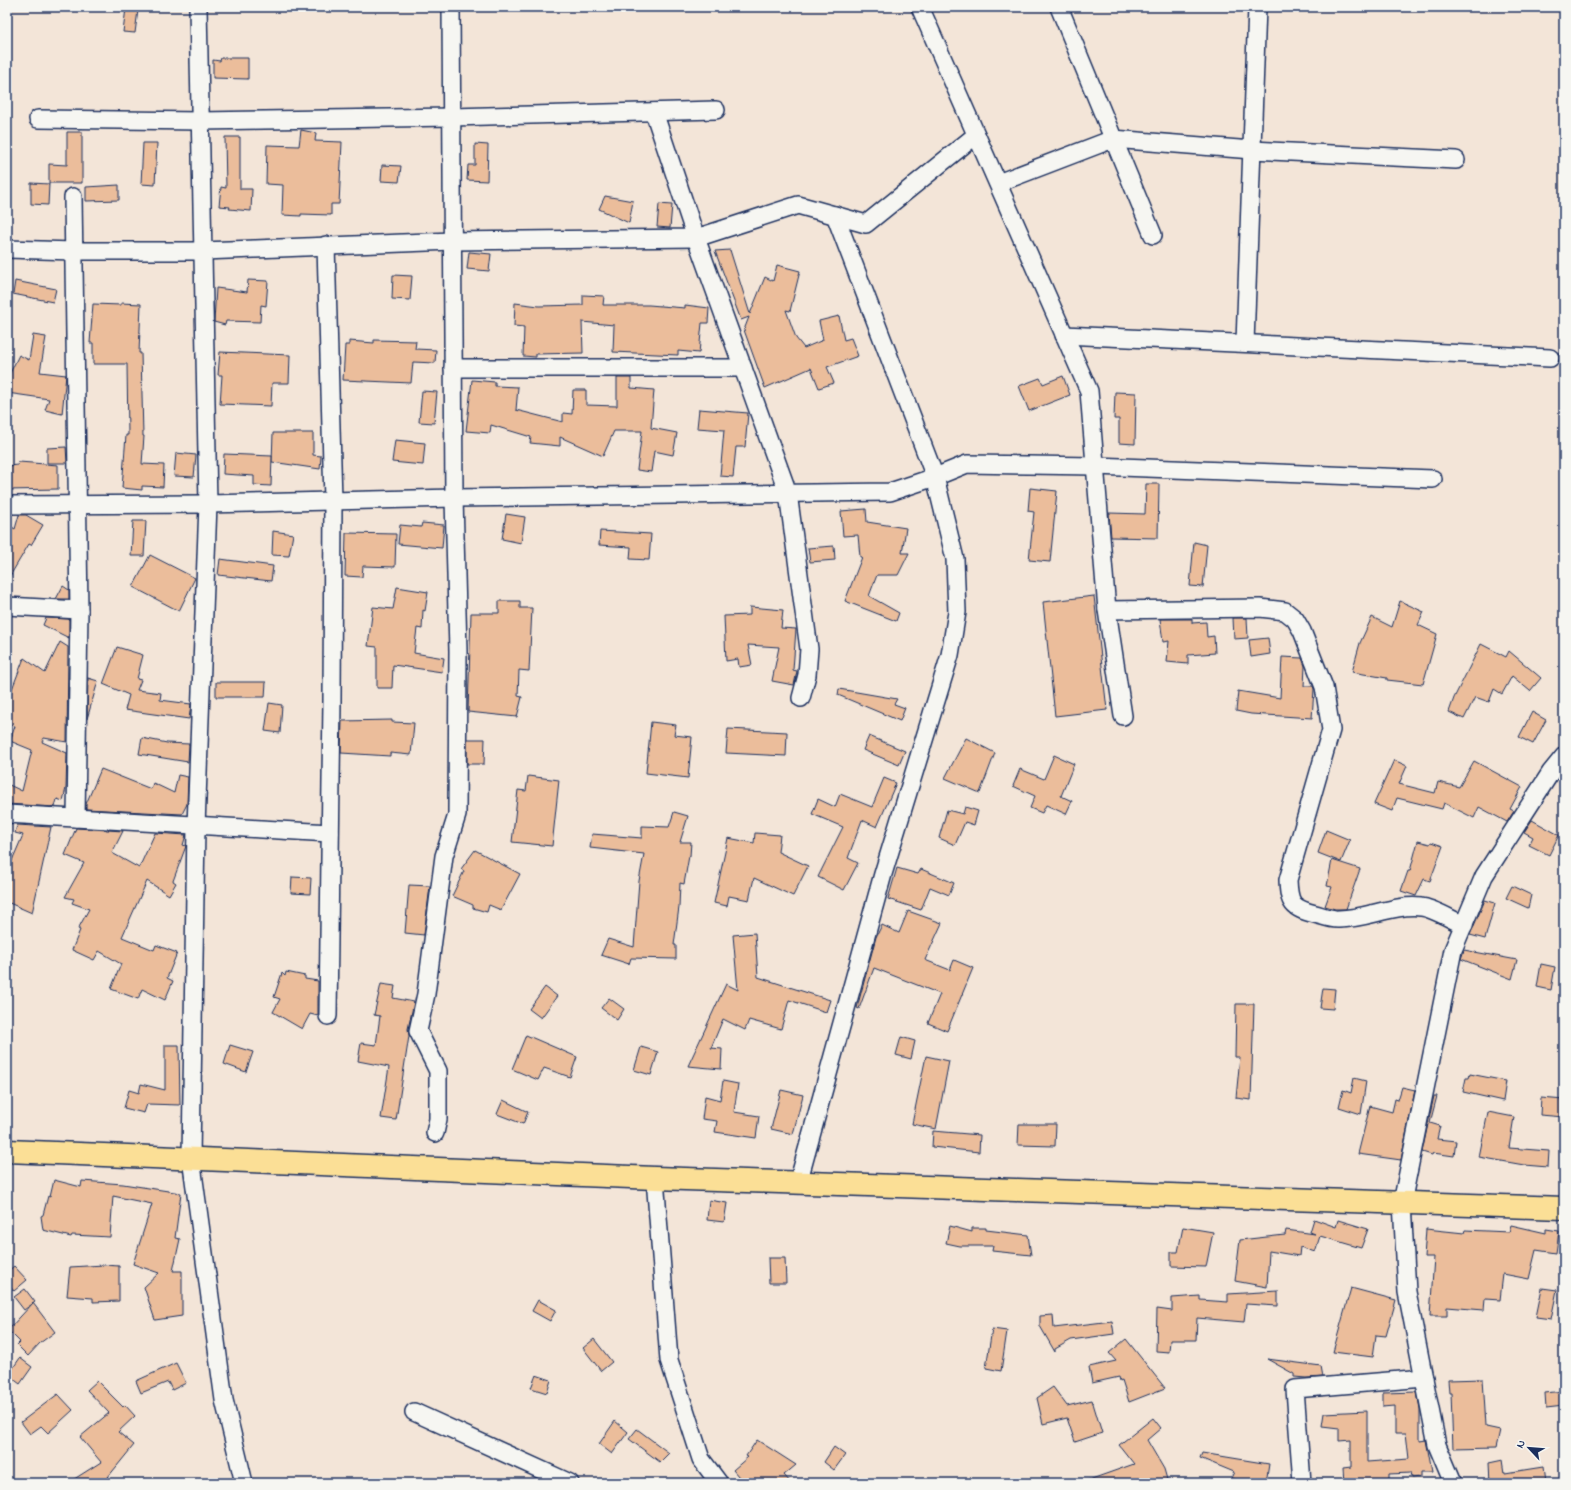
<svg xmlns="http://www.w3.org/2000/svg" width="1571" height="1490" font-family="'Indie Flower',sans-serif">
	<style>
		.building { fill: #ebbd9b; stroke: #1b2f5e }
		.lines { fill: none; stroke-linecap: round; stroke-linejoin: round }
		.minor-casing { stroke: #1b2f5e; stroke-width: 20 }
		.primary-casing { stroke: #1b2f5e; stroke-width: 25 }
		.minor { stroke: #f6f6f2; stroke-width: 17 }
		.primary { stroke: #fbdf96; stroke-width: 22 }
	</style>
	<rect width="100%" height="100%" fill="#f3e5d8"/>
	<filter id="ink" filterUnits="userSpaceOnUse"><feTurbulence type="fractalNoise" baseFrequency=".025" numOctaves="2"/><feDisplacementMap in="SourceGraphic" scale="8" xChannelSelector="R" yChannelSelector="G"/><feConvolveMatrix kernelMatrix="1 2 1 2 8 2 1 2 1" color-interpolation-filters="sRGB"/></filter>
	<g filter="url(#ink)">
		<g class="building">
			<polygon points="126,8 138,10 135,33 123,32"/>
			<polygon points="221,58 248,58 248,79 213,78 213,60 220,61"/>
			<polygon points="301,130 316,133 315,141 342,142 339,204 331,204 331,215 301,214 301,216 282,215 283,185 266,184 267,145 299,146"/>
			<polygon points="67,132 82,132 82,183 49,183 49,164 67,165"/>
			<polygon points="225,137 240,137 240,189 252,189 251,211 229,209 230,207 219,206 221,187 226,188"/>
			<polygon points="143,143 157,143 155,185 141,184"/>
			<polygon points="475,144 488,145 487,181 467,180 468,165 475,165"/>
			<polygon points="382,165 401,166 399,182 381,181"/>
			<polygon points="31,183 49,184 48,205 31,204"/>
			<polygon points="119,185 119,200 86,201 86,187"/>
			<polygon points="605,196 633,201 629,223 599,209"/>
			<polygon points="659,204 672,205 670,228 657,227"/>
			<polygon points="730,250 750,314 765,277 773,281 777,265 800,271 790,311 786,310 796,338 804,348 823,340 819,321 839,316 844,340 851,338 858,356 827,367 834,383 819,388 811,368 765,388 744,330 749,317 741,320 715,251"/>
			<polygon points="469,252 491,254 489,271 467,269"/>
			<polygon points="393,275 412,276 410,300 392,299"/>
			<polygon points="248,280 268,281 266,306 261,305 260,322 226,321 225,325 214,322 216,288 247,292"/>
			<polygon points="15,281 56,289 53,302 13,294"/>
			<polygon points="583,295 604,296 603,305 649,305 685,308 685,305 709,308 708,323 702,323 699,353 678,351 678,355 613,352 614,325 582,322 583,353 536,354 536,357 523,356 524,327 514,326 515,303 539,306 583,305"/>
			<polygon points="121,303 141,304 139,353 141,353 143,436 144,436 142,464 164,465 163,487 142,486 142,490 122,488 126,435 128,435 127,364 93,364 93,343 90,343 93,304 121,305"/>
			<polygon points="33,335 46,337 40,372 66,375 62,414 45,410 49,399 7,393 7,379 19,355 29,360"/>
			<polygon points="374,340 416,341 415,349 436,350 435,363 413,362 411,383 343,380 345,345 349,345 349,341 374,343"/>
			<polygon points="220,352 290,355 289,383 272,383 271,406 220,404 222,375 218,375"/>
			<polygon points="1063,376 1070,395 1029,411 1019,386 1040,378 1043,384"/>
			<polygon points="617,378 631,378 631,388 654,390 651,428 677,433 673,455 654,451 651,472 637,470 642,431 614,431 603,456 560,437 560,446 530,443 531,437 491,425 490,433 466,431 472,380 495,382 495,386 518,387 516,410 563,422 563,413 572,414 573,390 586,390 586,405 617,406"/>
			<polygon points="422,391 437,392 434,423 419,422"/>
			<polygon points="1115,392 1136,393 1135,444 1119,443 1119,419 1114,419"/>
			<polygon points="699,409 748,413 745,447 736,447 733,477 720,476 724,430 697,428"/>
			<polygon points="273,433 313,433 313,455 321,456 320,469 272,462"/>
			<polygon points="395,440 425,443 423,465 392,462"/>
			<polygon points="66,447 67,463 47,463 47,448"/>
			<polygon points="176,453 196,455 194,477 174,476"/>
			<polygon points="224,454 272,456 271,486 254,485 254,476 223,474"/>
			<polygon points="19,462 58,465 58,489 7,490 7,466 18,465"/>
			<polygon points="1146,484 1159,484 1158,538 1111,537 1109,513 1145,514"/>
			<polygon points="1030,488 1057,491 1050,562 1029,560 1034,512 1028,511"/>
			<polygon points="866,509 867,522 906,528 902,553 909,553 898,575 877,575 869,596 899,613 896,621 845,601 862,557 860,557 858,535 843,536 841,511"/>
			<polygon points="506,514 525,517 521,543 502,539"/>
			<polygon points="19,515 26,515 43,525 31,545 29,544 7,581 7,524 15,529"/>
			<polygon points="133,521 146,521 144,556 131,556"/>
			<polygon points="422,523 444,525 442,548 398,544 400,525 421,527"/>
			<polygon points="273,531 293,534 289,556 272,555"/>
			<polygon points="600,531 651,534 649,560 630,559 631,547 599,545"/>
			<polygon points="346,533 396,534 395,567 363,566 362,577 345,576"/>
			<polygon points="1194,542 1207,545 1203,587 1190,586"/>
			<polygon points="834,546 835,560 810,562 808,548"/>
			<polygon points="150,555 195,578 179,611 133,587"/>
			<polygon points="220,559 273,566 271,581 218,575"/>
			<polygon points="63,586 69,590 69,599 56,599"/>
			<polygon points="397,587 428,592 425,611 423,610 422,629 417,628 414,653 444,658 442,672 393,665 392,688 377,688 377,647 368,646 373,607 393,609"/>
			<polygon points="1094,596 1107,710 1055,716 1043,602"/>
			<polygon points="499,601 520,601 520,608 532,608 529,671 519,670 518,696 522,697 517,717 468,712 471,613 499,613"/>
			<polygon points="1400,601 1424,612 1418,625 1437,634 1423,684 1387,680 1387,678 1352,672 1360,643 1372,617 1392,627"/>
			<polygon points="750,607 783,610 781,628 796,629 793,670 797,671 794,685 772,681 779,647 748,645 752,665 739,667 738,659 726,661 724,616 750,615"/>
			<polygon points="46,618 69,619 69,638 43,625"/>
			<polygon points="1233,618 1247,618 1248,638 1234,639"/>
			<polygon points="1160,619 1192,619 1192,623 1206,622 1207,637 1214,636 1215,653 1188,655 1188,664 1167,662 1169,641 1163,642"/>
			<polygon points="1268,638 1270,654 1251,657 1249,640"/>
			<polygon points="60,642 68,647 67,742 44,738 42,742 67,753 66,788 63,801 57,799 55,807 7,804 7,784 22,791 32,750 10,741 15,726 7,724 7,702 24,658 45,673"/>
			<polygon points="1481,644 1506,657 1509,651 1541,678 1530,691 1512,676 1502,694 1494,689 1489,702 1475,697 1464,719 1449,712 1454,698"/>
			<polygon points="117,647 143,655 137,679 141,680 137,690 161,693 160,700 191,704 189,719 125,710 129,695 103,684"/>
			<polygon points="1282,657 1302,658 1305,666 1304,686 1313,686 1314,689 1312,718 1251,714 1236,711 1238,691 1280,698"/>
			<polygon points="88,678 98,681 87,719"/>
			<polygon points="216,682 266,682 265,697 216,697"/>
			<polygon points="839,689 897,699 894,704 905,708 900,721 838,695"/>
			<polygon points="269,703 282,705 280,733 265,731"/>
			<polygon points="1532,712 1546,720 1533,744 1519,737"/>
			<polygon points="392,720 392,722 414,723 411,755 390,753 390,756 341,753 342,721"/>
			<polygon points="651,722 676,725 674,735 692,737 688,778 646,773"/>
			<polygon points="728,729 787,732 786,756 726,753"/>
			<polygon points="869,736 905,751 899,765 863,750"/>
			<polygon points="142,738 167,743 189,744 188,762 139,754"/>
			<polygon points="966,738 995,753 980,793 945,778"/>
			<polygon points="467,739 485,739 484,764 467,764"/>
			<polygon points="1054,755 1074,764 1061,796 1072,801 1066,814 1046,805 1042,813 1030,808 1035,796 1013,786 1020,769 1044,779"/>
			<polygon points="1394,760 1407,766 1399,784 1435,793 1438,782 1459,787 1474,761 1522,787 1510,809 1514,811 1507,822 1479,807 1474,818 1444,803 1442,809 1397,798 1392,811 1374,804"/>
			<polygon points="101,769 151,789 153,783 174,793 178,775 188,777 187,804 182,814 86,809 86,804"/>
			<polygon points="528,776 559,780 552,846 512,842 518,790 526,791"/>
			<polygon points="884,778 896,783 877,827 862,820 848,858 858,863 844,890 818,877 843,827 812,814 818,799 835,807 840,794 872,807"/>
			<polygon points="965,807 978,811 974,825 965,822 955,845 939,838 947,810 963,814"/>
			<polygon points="674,812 688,816 680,842 691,842 690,856 689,856 684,884 680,883 679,907 674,945 676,945 676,959 631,958 629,964 601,955 608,939 634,947 639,881 644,854 590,848 592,834 642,838 642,826 669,827"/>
			<polygon points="1532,820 1559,835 1549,855 1529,845 1533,837 1524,832"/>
			<polygon points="17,825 51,827 32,913 7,902 7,872 23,835 15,833"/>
			<polygon points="76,828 123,831 112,853 139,868 155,833 186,835 183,845 186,846 173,881 176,883 169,895 147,881 122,937 154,950 156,945 177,953 167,978 173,981 165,1000 142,989 138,999 111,989 121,964 99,951 94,960 72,950 80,930 78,929 89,909 72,903 74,899 65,897 84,863 65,855"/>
			<polygon points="1326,830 1350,840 1341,862 1318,853"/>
			<polygon points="755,833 780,835 778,852 808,866 793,896 754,878 749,900 729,896 727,906 714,903 728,838 754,843"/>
			<polygon points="1418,841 1430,844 1431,842 1443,846 1430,881 1424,879 1416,896 1401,891 1408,871 1410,871"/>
			<polygon points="475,850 520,874 501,910 489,905 487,912 473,908 473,905 452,896 464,871 461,869"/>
			<polygon points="1332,860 1360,869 1346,909 1335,909 1325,906 1332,887 1327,886"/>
			<polygon points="897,868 918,874 921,869 954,883 949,895 930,887 921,910 888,899"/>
			<polygon points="292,877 311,878 310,894 291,893"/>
			<polygon points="409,885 430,886 424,935 405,933"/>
			<polygon points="1512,886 1531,895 1528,908 1506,898"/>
			<polygon points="1485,900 1495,903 1485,939 1470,935"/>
			<polygon points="908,911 942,923 925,960 950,970 954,960 973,968 947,1031 928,1023 940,994 874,968 859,1009 857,1008 876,937 882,925 899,933"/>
			<polygon points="755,933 758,977 830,1000 826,1012 789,1000 781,1029 749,1020 745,1030 723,1019 711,1048 722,1049 721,1069 688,1066 726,984 738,990 733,935"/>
			<polygon points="1464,950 1517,960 1512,979 1461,959"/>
			<polygon points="1541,964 1555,967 1551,990 1537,987"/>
			<polygon points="286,972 305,976 305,979 318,981 318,1016 310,1014 302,1029 273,1012 280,999 274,997 282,973 285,976"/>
			<polygon points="381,984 395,986 393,998 414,1002 408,1029 409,1036 396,1120 381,1118 389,1067 358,1061 361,1043 376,1045 380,1016 374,1015"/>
			<polygon points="545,987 557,996 541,1018 529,1009"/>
			<polygon points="1323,988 1335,989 1333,1009 1320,1008"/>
			<polygon points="609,998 624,1009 617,1020 601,1008"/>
			<polygon points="1236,1004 1254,1004 1251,1100 1236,1098 1240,1057 1235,1057"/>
			<polygon points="526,1035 577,1057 570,1077 544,1068 538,1080 512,1069"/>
			<polygon points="901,1037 915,1041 911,1059 896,1055"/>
			<polygon points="165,1045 179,1045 180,1105 147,1104 144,1113 124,1108 129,1090 139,1093 141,1084 165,1090"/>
			<polygon points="230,1045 253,1052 246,1072 224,1064"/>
			<polygon points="641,1047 658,1052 651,1075 634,1070"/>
			<polygon points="926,1056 949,1061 936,1129 912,1124"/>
			<polygon points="1470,1074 1506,1081 1503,1101 1463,1092 1466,1078 1469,1078"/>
			<polygon points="1354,1078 1366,1081 1361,1114 1339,1107 1343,1090 1351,1093"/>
			<polygon points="723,1081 738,1084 734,1112 759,1116 756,1138 715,1132 717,1121 702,1119 705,1096 720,1100"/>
			<polygon points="1402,1087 1415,1090 1401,1160 1358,1154 1370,1106 1392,1112 1395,1099 1398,1100"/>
			<polygon points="781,1090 803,1095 793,1134 771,1129"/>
			<polygon points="1434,1096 1437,1096 1430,1123 1440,1126 1437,1139 1456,1141 1454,1156 1433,1153 1432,1155 1422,1152"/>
			<polygon points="1541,1098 1564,1100 1564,1117 1540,1115"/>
			<polygon points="503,1100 528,1112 523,1124 497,1114"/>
			<polygon points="1488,1112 1514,1117 1509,1148 1549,1151 1548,1167 1524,1165 1479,1157"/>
			<polygon points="1019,1124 1056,1124 1055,1146 1018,1145"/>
			<polygon points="933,1131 980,1135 979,1152 932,1147"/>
			<polygon points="54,1180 81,1187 82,1181 123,1184 181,1193 175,1238 180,1239 173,1271 182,1271 182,1316 155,1320 144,1287 159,1273 133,1264 152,1204 113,1196 110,1237 72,1235 71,1237 43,1230 41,1216 43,1215 48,1196 50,1197"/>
			<polygon points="709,1200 727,1203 724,1222 707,1220"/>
			<polygon points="1314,1219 1336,1227 1338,1220 1368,1229 1361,1248 1320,1236 1315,1252 1300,1247 1299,1256 1269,1251 1267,1287 1235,1281 1240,1240 1285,1235 1286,1230 1315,1234 1310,1232"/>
			<polygon points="1511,1225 1546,1233 1546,1229 1559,1231 1556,1253 1536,1250 1529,1279 1503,1274 1500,1300 1485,1299 1484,1310 1447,1307 1447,1316 1430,1316 1434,1257 1424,1257 1426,1229 1464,1233 1465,1230 1509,1232"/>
			<polygon points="950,1226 972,1232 972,1228 986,1228 986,1230 1028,1235 1031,1255 992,1251 993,1246 960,1246 946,1243"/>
			<polygon points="1183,1227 1213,1232 1206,1267 1171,1266 1171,1252 1178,1252"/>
			<polygon points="768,1258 785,1258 786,1283 769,1283"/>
			<polygon points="104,1265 119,1266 119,1301 93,1302 93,1298 67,1296 70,1267"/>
			<polygon points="14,1266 27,1280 14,1291 7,1283 7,1272"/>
			<polygon points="1351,1288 1396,1300 1386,1336 1376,1335 1373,1357 1333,1352"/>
			<polygon points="1542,1288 1557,1290 1551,1319 1536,1317"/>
			<polygon points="25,1289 35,1302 24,1310 14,1297"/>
			<polygon points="1278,1291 1278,1306 1246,1304 1244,1322 1197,1318 1196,1340 1170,1340 1169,1352 1156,1351 1157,1309 1172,1311 1172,1298 1200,1296 1200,1300 1228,1302 1228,1294"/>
			<polygon points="538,1300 556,1310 550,1321 532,1311"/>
			<polygon points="33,1303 55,1332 40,1343 28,1356 17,1345 20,1342 8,1330"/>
			<polygon points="1053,1315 1054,1328 1112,1321 1114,1334 1071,1340 1055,1349 1055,1352 1040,1326 1040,1316"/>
			<polygon points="992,1329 1007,1331 1001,1371 986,1368"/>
			<polygon points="594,1339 612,1362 601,1371 583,1348"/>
			<polygon points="1126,1339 1165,1388 1129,1402 1122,1380 1120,1381 1119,1377 1092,1383 1089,1367 1116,1361 1109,1353"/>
			<polygon points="20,1358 32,1367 20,1384 8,1375"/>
			<polygon points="1267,1359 1321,1366 1323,1377 1306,1378 1294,1377 1294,1374"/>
			<polygon points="176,1363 186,1383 172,1390 168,1382 141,1393 136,1381"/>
			<polygon points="536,1375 551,1380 547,1393 531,1388"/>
			<polygon points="1483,1379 1486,1427 1500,1430 1496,1448 1453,1449 1451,1393 1449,1393 1448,1380"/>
			<polygon points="97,1381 123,1407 125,1405 135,1416 118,1432 134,1445 108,1477 112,1483 68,1483 101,1462 80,1437 109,1413 87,1390"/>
			<polygon points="1053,1387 1067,1406 1092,1400 1102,1433 1075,1442 1067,1418 1043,1424 1037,1398"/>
			<polygon points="1564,1391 1564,1406 1546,1408 1545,1393"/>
			<polygon points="1417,1392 1420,1409 1420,1441 1426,1440 1432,1472 1420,1472 1420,1477 1411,1478 1410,1473 1390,1474 1390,1483 1344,1483 1343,1468 1351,1467 1351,1440 1339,1441 1339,1428 1322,1426 1324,1413 1367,1411 1367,1462 1409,1459 1406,1433 1395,1433 1395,1406 1383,1407 1383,1393"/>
			<polygon points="58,1394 73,1410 48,1433 41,1426 30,1434 21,1422"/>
			<polygon points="1153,1418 1161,1428 1147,1440 1164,1469 1168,1483 1086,1483 1086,1481 1134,1464 1119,1445"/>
			<polygon points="615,1421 628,1432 612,1454 599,1444"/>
			<polygon points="637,1429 669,1453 660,1462 629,1439"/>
			<polygon points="757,1440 796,1465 784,1475 791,1483 744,1483 733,1470 748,1457 746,1456"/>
			<polygon points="834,1447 845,1455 834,1470 824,1462"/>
			<polygon points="1202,1453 1269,1464 1266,1483 1243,1483 1231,1478 1234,1472 1200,1458"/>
			<polygon points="1503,1460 1505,1473 1543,1467 1545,1483 1490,1483 1489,1463"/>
		</g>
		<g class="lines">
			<defs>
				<g id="minor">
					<polyline points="198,7 208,504 196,826 191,1158 224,1400 244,1483"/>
					<polyline points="920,7 1089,391 1107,610 1123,716"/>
					<polyline points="1059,7 1153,235"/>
					<polyline points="654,112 696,238 788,493 809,649 807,675 801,698"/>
					<polyline points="38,119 201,121 452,117 716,110"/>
					<polyline points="998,183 1113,139 1252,150 1456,160"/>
					<polyline points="73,197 79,610 76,818"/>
					<polyline points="326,245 333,500 332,701 328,1016"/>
					<polyline points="7,249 74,251 203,251 452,241 696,238 798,205 866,224 976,135"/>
					<polyline points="1064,335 1550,358"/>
					<polyline points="1245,343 1257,7"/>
					<polyline points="453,368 743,368"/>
					<polyline points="7,505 208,504 454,498 890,492 935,477 967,464 1095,466 1433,479"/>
					<polyline points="7,606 79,610"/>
					<path d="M1107,610L1260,608L1285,611L1295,619L1302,631L1324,687L1331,730L1288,880C1289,904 1292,908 1315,914C1323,916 1332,920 1339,919C1367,919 1393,904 1421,907C1433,908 1452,920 1464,925"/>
					<polyline points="7,814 330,833"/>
					<polyline points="435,1133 438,1119 438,1071 418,1031 426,994 444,856 457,815 458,651 454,498 451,7"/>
					<polyline points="655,1178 669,1360 701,1459 719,1483"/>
					<polyline points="798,1183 883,874 950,655 957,612 955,559 935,477 835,215"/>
					<polyline points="414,1412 570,1483"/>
					<polyline points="1302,1483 1295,1389 1424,1378"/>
					<polyline points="1453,1483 1437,1445 1407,1292 1402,1203 1453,950 1484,876 1551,772 1564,756"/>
				</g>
				<polyline id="primary" points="7,1151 655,1178 1564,1208"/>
			</defs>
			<use href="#minor" class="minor-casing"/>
			<use href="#primary" class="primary-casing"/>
			<use href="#minor" class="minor"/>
			<use href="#primary" class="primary"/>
		</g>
	</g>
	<rect width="1571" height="1490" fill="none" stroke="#f6f6f2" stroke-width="24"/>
	<rect x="12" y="12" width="1547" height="1466" fill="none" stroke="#1b2f5e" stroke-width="1.5" filter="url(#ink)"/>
	<g transform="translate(1529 1448) rotate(296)" stroke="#f6f6f2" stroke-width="3" paint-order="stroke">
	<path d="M0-3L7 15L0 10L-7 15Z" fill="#1b2f5e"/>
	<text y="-6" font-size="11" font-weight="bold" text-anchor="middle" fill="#1b2f5e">N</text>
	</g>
</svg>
